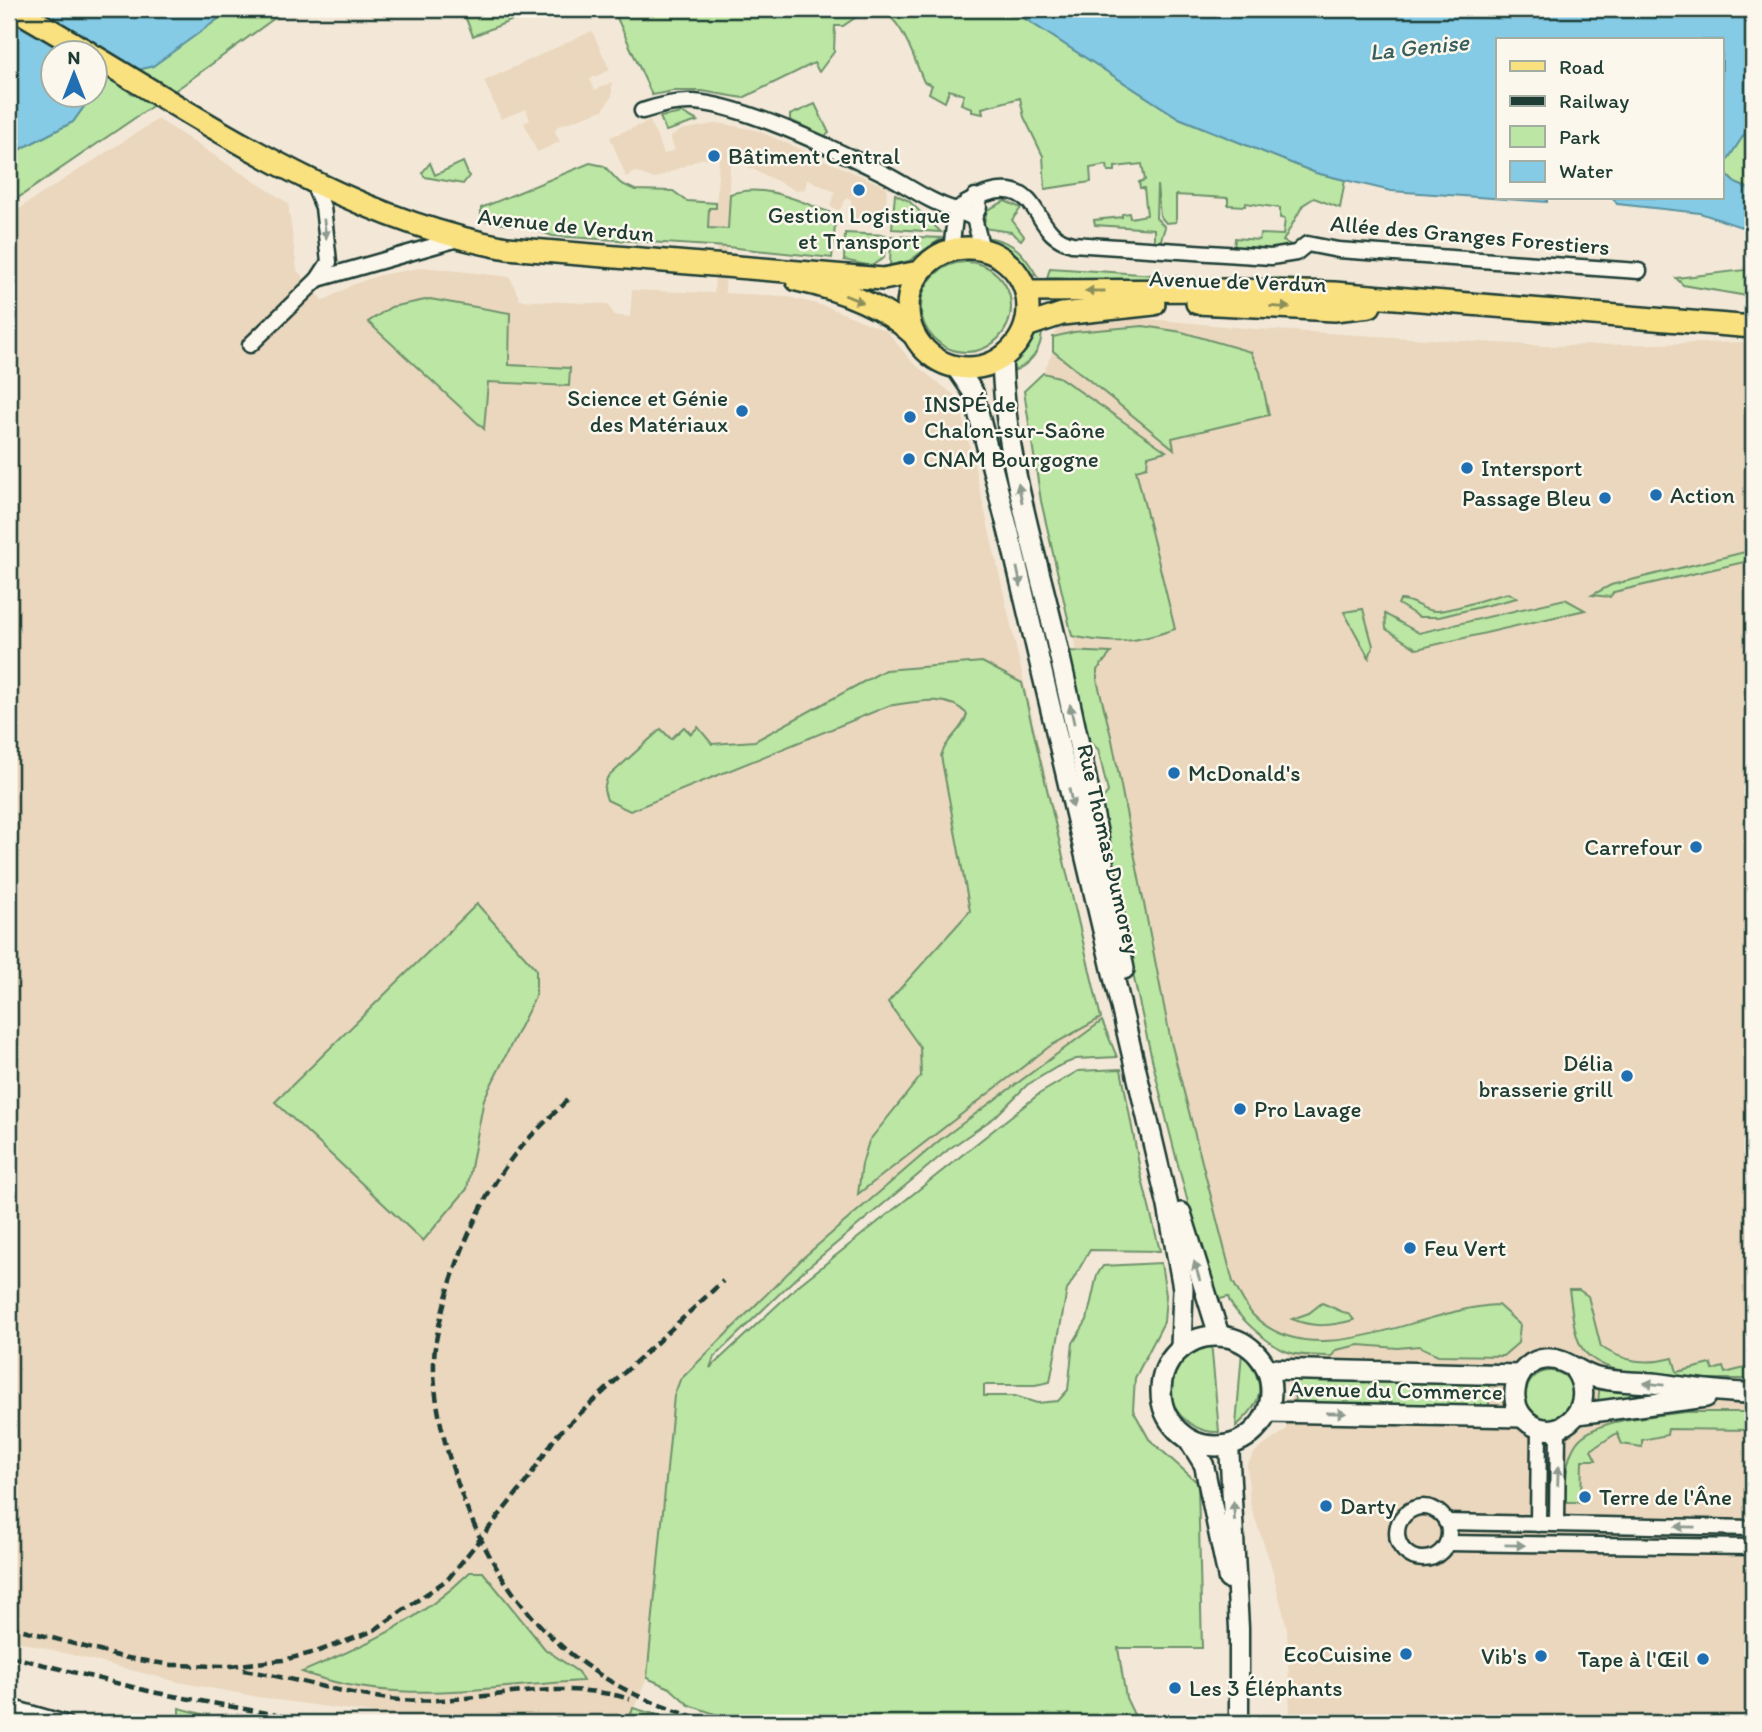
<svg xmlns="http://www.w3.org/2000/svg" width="1762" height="1732" font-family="Itim,sans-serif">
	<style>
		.built { fill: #ead7be }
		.green { fill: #bce6a3; stroke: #6e926c; stroke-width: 2 }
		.water { fill: #85cbe6; stroke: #5c929f; stroke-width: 2 }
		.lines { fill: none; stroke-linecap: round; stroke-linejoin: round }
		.minor-casing { stroke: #1f3d34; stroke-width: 19 }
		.tertiary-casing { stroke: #1f3d34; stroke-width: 23 }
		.secondary-casing { stroke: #1f3d34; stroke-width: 24 }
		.primary-casing { stroke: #1f3d34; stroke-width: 26 }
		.minor { stroke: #fbf7ec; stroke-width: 14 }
		.tertiary { stroke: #fbf7ec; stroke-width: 18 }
		.secondary { stroke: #fbf7ec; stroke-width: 19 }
		.primary { stroke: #fae180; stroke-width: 21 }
		.rail { stroke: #1f3d34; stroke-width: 4.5; stroke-dasharray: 10 5; stroke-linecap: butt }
		.oneway { fill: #8d9a90 }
		.oneway2 { fill: #8c8f5a }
		.poi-dot { fill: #1f6fb2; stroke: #fbf7ec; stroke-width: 2.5 }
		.labels { text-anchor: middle; stroke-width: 5; stroke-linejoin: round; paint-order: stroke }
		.poi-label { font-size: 23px; fill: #1f3d34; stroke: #fbf7ec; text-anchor: start }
		.street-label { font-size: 23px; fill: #1f3d34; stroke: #fbf7ec }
		.water-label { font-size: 24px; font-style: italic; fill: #386060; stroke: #fbf7ec }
	</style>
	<rect width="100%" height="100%" fill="#f3e8d7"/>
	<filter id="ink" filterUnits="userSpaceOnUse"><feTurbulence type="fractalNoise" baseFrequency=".0143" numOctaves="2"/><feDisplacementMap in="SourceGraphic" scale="14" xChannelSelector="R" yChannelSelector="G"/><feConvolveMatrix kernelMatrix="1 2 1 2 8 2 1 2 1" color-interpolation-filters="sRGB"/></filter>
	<g filter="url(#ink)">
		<g class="built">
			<polygon points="592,31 610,70 590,79 595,90 612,82 612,96 603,110 558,126 555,131 560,142 537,152 524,123 530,120 526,109 501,119 484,81"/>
			<polygon points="158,119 288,203 297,270 323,301 352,285 380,275 424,267 510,277 520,300 608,304 614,315 630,317 632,290 714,293 718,229 708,228 709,208 716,208 719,157 700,159 654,179 636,172 626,177 610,137 650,121 664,154 675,150 670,137 681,130 718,123 756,130 887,187 885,225 851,223 851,200 847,197 839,211 830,206 835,192 807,179 805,189 795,190 736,161 730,167 725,293 785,296 828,307 887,331 912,362 959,399 1102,1021 1009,1089 804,1257 674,1396 647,1678 628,1723 484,1723 410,1718 269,1699 178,1682 9,1639 9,220 23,206"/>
			<polygon points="1128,317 1256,329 1545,346 1753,342 1753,1723 1290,1720 1287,1628 1270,1562 1250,1504 1247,1464 1256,1451 1286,1430 1289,1353 1232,1308 1041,501 1024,391 1043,373 1053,351 1053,337 1059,326"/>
		</g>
		<g class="green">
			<polygon points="232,9 287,9 183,85 9,204 9,155 73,122 102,82"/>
			<polygon points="462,9 540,9 473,36"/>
			<polygon points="613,9 858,9 859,15 843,26 835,26 834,52 819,72 814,63 743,98 702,91 673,91 652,95"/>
			<path d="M875,9H1010L1179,118L1316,173L1345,180L1340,208L1314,198L1303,205L1283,241L1295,247L1288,253L1234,252L1235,238L1259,240L1260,234L1283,235L1285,219L1280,218V208L1246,203L1245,206L1228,205V198L1176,195V222L1166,223L1160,216L1157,185L1156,218L1165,227L1159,246H1154V229L1095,225L1094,220L1122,217V214L1129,213L1130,218L1147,215L1144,188H1140L1139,182L1145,180L1142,164L1115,167V171H1108L1107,165L1090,168L1091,182L1045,189L1043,156L1024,117L1020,98L982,108L983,114L972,112V108L961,104L964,95L949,90L945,102L929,93L932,85L924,82C913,58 903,15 875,9Z"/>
			<polygon points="815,104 829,133 825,136 790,120 790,115"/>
			<polygon points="683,113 698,121 666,131 660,117"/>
			<polygon points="1753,121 1753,190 1735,183 1724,172 1724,165"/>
			<polygon points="463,162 469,176 463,184 425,177 422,173 430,163 435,175"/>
			<path d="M590,163L604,166L620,183L635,190L673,191L687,201L716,203V208H709L708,228L728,229L730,194C765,183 796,200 829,212L835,226L832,258L727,247L553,236L533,229L481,220V208Z"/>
			<polygon points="895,194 909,201 941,232 892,229"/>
			<polygon points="1005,201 1021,208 1012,220 1024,236 1021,240 1011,232 983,228 987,210"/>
			<polygon points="845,233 886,235 884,258 871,266 844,260"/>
			<polygon points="891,236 942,238 909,261 890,265"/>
			<path d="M985,237C1014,241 1023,252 1037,276L1025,271Z"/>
			<circle cx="966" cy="307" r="45"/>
			<polygon points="1050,268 1232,280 1277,278 1271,285 1047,278"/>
			<polygon points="1753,269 1753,297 1683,285 1676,278"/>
			<polygon points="430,299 510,313 509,365 570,368 569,386 488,382 484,429 368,322 391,307"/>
			<polygon points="1143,326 1182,332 1251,352 1260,372 1269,415 1172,438 1174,449 1053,351 1053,337 1074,332"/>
			<path d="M1042,327C1043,349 1030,367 1009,372L1021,347Z"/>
			<path d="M1043,373L1059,377L1166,451L1148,456L1147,467L1136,470L1175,629C1135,643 1112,645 1072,636L1041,501L1024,391Z"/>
			<polygon points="1753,550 1753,560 1614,592 1610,597 1592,595 1611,585"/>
			<path d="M1509,593L1517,598L1439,617H1419L1398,604L1400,600C1414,599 1422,612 1437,611C1461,609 1486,597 1509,593Z"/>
			<polygon points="1565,599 1585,610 1417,649 1386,629 1385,614 1419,633"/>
			<polygon points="1363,609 1373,646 1369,658 1344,612"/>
			<path d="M1066,651L1111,653L1097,670V680L1112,740L1171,1042L1233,1282C1239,1292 1245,1306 1253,1315C1315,1378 1424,1307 1498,1305L1520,1325L1518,1343L1503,1356L1438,1355L1419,1346L1398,1348L1359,1345L1336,1350L1332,1356C1318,1355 1300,1357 1288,1352C1270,1346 1233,1314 1228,1297L1216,1300C1166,1136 1130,971 1099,803L1108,792L1098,749L1083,737Z"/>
			<path d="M982,662L1022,683L1101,1018L1050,1046L858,1194L862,1164L869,1141L921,1076L920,1047L888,1002L970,911L941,756C946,738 963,731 967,714C947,693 915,702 888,706L630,811L607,800L604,790L607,778L661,729L671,739L684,727L691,734L698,727L712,744L755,741L885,670Z"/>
			<polygon points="477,904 536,969 536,995 484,1099 467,1189 423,1241 275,1102"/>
			<polygon points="1102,1021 1117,1057 1076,1059 1057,1067 1027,1085 995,1117 949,1149 801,1273 714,1357 710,1368 800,1284 1039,1094 1078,1071 1121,1069 1141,1175 1160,1251 1090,1250 1067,1290 1050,1382 1035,1385 984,1385 984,1396 1015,1396 1037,1403 1058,1401 1068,1390 1073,1343 1087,1320 1097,1275 1103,1266 1161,1263 1166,1295 1164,1322 1135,1378 1133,1410 1149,1439 1198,1483 1202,1648 1118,1648 1126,1698 1138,1723 772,1722 715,1714 689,1705 670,1688 647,1678 674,1396 680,1380 804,1257 940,1140"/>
			<path d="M1569,1290H1579L1588,1296L1601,1347C1625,1362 1646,1365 1673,1358L1677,1372L1711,1364L1713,1370L1723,1367L1725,1373L1749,1367L1753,1379C1713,1378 1606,1386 1582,1348C1573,1334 1572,1307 1569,1290Z"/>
			<path d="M1322,1303L1350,1315L1354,1320C1331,1326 1314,1328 1292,1319L1309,1313Z"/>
			<path d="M1211,1341L1219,1432C1186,1434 1154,1395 1173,1363C1182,1350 1198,1346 1211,1341Z"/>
			<path d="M1242,1351C1265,1382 1267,1400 1236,1426Z"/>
			<circle cx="1550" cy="1395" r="24"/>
			<polygon points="1294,1377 1489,1378 1489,1408 1295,1405"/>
			<polygon points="1600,1382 1635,1389 1636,1396 1598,1404"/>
			<path d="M1687,1412H1753V1430L1668,1429L1667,1435L1642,1440V1447L1622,1444L1617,1433L1591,1450L1596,1460H1582L1581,1502H1565C1566,1484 1565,1463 1574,1447C1589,1417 1658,1416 1687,1412Z"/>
			<path d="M470,1572H483L545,1649L578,1672L583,1681C487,1686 395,1707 302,1672C367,1644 419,1622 470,1572Z"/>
			<polygon points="179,1708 237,1723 190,1723 179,1719"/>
			<polygon points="633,1708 685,1723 628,1723"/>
		</g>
		<g class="water">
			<polygon points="9,9 232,9 153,66 106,79 95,92 94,52 52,52 52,94 92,95 73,122 9,155"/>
			<path d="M1010,9H1446L1476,13L1497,9H1753V121L1724,165C1725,181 1740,186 1753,190V220L1741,227L1700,213L1617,204L1613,198H1722V40H1498V198H1547V202L1391,191L1316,173L1179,118Z"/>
		</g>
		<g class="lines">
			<defs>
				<g id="minor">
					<path d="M642,111C660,106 675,101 694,102C743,105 839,151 885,174C908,186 931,203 956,210C978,194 1015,177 1034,208C1046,226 1050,238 1072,244L1271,257L1296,253L1307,244L1338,250L1639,271"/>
					<polyline points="975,196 979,207 974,218 982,249"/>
					<polyline points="951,250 956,210 974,218"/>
					<polyline points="318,279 458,239"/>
					<polyline points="250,345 318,279 329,262 323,207 311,179"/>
					<circle cx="1423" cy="1533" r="26"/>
					<polyline points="1446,1522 1753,1528"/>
					<polyline points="1538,1524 1539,1427"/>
					<polyline points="1557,1524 1558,1428"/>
					<polyline points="1447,1543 1753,1547"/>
					<polyline points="9,1707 65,1723"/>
				</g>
				<g id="tertiary">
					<polyline points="1188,1439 1204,1465 1228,1579"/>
					<polyline points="1229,1445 1239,1628 1239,1723"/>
				</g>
				<g id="secondary">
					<path d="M1002,357C1004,455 1034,546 1056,640C1081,749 1103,859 1124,969"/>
					<polyline points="956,367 973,392 1013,549 1168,1206 1183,1288 1181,1348"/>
					<polyline points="1181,1213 1219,1335"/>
					<circle cx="1216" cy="1391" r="55"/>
					<polyline points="1267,1369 1520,1375"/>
					<path d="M1575,1370C1602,1411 1551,1451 1522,1416C1506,1395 1518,1362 1545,1359C1564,1357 1577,1372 1594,1377C1612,1382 1634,1382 1652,1383C1686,1387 1720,1393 1753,1393"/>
					<polyline points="1267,1412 1523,1417"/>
					<polyline points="1577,1414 1706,1397"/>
				</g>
				<g id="primary">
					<polyline points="15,9 88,52"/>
					<path d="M94,56C224,134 356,221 507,248L883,279L919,272"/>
					<circle cx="968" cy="308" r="60"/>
					<path d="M797,280C838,289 882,305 912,333"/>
					<polyline points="1026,291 1238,290 1334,293 1753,327"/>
					<polyline points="1197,303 1334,310 1370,306"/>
					<polyline points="1026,326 1062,314 1154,304"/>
				</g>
			</defs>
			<use href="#minor" class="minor-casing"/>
			<use href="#tertiary" class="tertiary-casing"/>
			<use href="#secondary" class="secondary-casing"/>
			<use href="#primary" class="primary-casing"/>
			<use href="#minor" class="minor"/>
			<use href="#tertiary" class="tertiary"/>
			<use href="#secondary" class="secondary"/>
			<use href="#primary" class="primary"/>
			<g class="rail">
				<path d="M567,1100C552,1116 534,1132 519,1149C478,1198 447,1278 436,1341C429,1377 441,1432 452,1466C494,1602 577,1691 719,1723"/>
				<polyline points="9,1626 121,1657 172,1665 231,1666 283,1660 316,1652 373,1631 448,1579 526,1482 557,1435 723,1281"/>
				<polyline points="9,1656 152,1692 321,1723"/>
				<path d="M243,1670C296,1678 348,1696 401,1700C478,1705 553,1676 630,1699"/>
			</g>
		</g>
		<defs><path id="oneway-solid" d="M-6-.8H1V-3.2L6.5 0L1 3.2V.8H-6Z" transform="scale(1.75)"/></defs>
		<g class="oneway">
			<use href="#oneway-solid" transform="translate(325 229) rotate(83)"/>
			<use href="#oneway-solid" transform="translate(1020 493) rotate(-102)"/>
			<use href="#oneway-solid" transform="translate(1019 577) rotate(78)"/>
			<use href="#oneway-solid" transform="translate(1072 714) rotate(-102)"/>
			<use href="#oneway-solid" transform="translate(1071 798) rotate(78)"/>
			<use href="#oneway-solid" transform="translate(1197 1271) rotate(-107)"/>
			<use href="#oneway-solid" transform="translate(1654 1384) rotate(-174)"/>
			<use href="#oneway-solid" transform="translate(1336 1413) rotate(1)"/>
			<use href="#oneway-solid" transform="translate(1558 1476) rotate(-88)"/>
			<use href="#oneway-solid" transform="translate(1234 1511) rotate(-93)"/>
			<use href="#oneway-solid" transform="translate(1685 1527) rotate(-179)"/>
			<use href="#oneway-solid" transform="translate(1515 1545) rotate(1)"/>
		</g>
		<g class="oneway2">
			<use href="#oneway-solid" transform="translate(1095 291) rotate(-180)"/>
			<use href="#oneway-solid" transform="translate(854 299) rotate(22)"/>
			<use href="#oneway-solid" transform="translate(1280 307) rotate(3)"/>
		</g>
	</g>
	<g class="poi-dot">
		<circle cx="714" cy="156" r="7"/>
		<circle cx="859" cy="190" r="7"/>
		<circle cx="742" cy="411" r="7"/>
		<circle cx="910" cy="417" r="7"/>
		<circle cx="909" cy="459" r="7"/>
		<circle cx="1467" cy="468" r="7"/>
		<circle cx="1656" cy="495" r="7"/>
		<circle cx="1605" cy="498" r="7"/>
		<circle cx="1174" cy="773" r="7"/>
		<circle cx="1696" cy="847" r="7"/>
		<circle cx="1627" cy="1076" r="7"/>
		<circle cx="1240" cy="1109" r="7"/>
		<circle cx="1410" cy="1248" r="7"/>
		<circle cx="1585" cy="1497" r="7"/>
		<circle cx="1326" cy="1506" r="7"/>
		<circle cx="1406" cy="1654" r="7"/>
		<circle cx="1541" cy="1656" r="7"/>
		<circle cx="1703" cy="1659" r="7"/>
		<circle cx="1175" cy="1688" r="7"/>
	</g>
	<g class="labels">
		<g class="poi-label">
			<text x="728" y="164">Bâtiment Central</text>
			<text x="859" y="223" text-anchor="middle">Gestion Logistique<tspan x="859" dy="26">et Transport</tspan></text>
			<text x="728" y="406" text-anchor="end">Science et Génie<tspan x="728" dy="26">des Matériaux</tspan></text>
			<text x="924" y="412">INSPÉ de<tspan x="924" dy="26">Chalon-sur-Saône</tspan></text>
			<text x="923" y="467">CNAM Bourgogne</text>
			<text x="1481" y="476">Intersport</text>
			<text x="1670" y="503">Action</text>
			<text x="1591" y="506" text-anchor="end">Passage Bleu</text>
			<text x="1188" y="781">McDonald's</text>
			<text x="1682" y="855" text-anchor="end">Carrefour</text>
			<text x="1613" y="1071" text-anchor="end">Délia<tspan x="1613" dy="26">brasserie grill</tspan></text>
			<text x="1254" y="1117">Pro Lavage</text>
			<text x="1424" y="1256">Feu Vert</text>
			<text x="1599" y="1505">Terre de l'Âne</text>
			<text x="1340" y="1514">Darty</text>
			<text x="1392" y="1662" text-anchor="end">EcoCuisine</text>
			<text x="1527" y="1664" text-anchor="end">Vib's</text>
			<text x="1689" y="1667" text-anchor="end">Tape à l'Œil</text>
			<text x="1189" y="1696">Les 3 Éléphants</text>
		</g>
		<g class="street-label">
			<text transform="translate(566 225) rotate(6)" y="8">Avenue de Verdun</text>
			<text transform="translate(1470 235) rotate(5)" y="8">Allée des Granges Forestiers</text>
			<text transform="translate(1238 281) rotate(2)" y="8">Avenue de Verdun</text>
			<text transform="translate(1109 849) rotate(77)" y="8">Rue Thomas Dumorey</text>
			<text transform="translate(1396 1390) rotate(1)" y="8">Avenue du Commerce</text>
		</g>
		<g class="water-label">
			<text transform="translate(1419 47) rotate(-6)" y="8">La Genise</text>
		</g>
	</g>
	<rect width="1762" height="1732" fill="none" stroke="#fbf7ec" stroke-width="35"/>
	<rect x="18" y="18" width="1727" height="1697" fill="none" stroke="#1f3d34" stroke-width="2.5" filter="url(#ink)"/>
	<rect x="1496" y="38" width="228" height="161" fill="#fbf7ec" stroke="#a3ada2" stroke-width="2"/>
	<rect x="1510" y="61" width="35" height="10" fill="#fae180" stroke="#a3ada2" stroke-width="2"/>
	<text x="1559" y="74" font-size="21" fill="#1f3d34">Road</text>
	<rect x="1510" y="96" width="35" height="10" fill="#1f3d34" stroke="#a3ada2" stroke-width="2"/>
	<text x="1559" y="108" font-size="21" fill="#1f3d34">Railway</text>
	<rect x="1510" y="126" width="35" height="21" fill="#bce6a3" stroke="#a3ada2" stroke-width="2"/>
	<text x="1559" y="144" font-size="21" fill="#1f3d34">Park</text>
	<rect x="1510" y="161" width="35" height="21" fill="#85cbe6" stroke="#a3ada2" stroke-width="2"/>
	<text x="1559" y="178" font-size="21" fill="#1f3d34">Water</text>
	<g transform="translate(74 74)"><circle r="33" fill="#fbf7ec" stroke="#a3ada2" stroke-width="2"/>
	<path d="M0-5L12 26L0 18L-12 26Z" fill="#1f6fb2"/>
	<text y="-10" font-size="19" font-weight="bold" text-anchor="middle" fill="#1f3d34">N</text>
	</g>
</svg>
